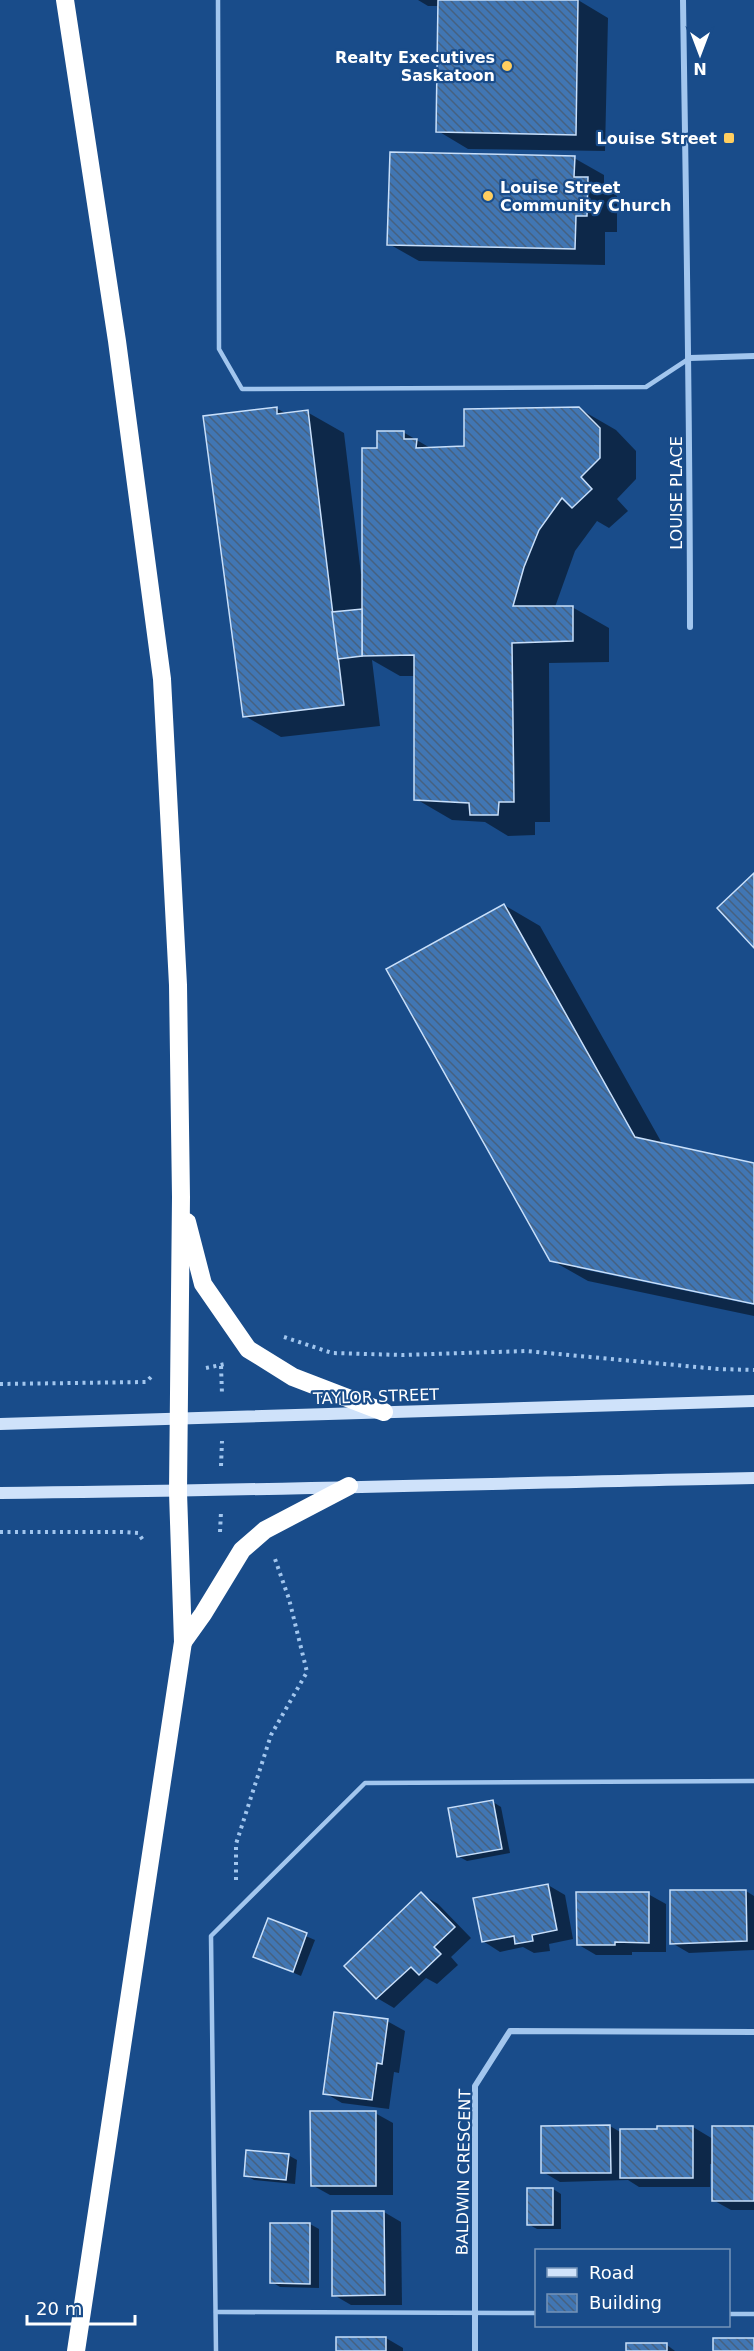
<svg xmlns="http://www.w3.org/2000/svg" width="754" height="2351" font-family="'DejaVu Sans',sans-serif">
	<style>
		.shadow { fill: #0007 }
		.building { fill: url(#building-back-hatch); stroke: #c8dffa; stroke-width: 1.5 }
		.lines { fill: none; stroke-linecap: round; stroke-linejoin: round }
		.path { stroke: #a2c6ee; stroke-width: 4; stroke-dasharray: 3 4.5; stroke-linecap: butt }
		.service { stroke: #a2c6ee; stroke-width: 4.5 }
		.minor { stroke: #a2c6ee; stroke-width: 6 }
		.secondary { stroke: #cfe2fa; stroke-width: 12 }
		.motorway { stroke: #fff; stroke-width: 18 }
		.poi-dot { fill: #ffce5f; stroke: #194c8a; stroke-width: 2 }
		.labels { text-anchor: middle; stroke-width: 4.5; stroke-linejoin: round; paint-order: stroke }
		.poi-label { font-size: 16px; font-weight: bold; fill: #fff; stroke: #194c8a; text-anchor: end }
		.street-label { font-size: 16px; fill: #fff; stroke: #194c8a }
	</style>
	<defs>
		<pattern id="building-back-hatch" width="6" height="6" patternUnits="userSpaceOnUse" patternTransform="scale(1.5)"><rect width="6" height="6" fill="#4176b3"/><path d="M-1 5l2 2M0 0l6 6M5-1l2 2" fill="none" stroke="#466180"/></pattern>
	</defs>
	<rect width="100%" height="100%" fill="#194c8a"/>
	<g class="shadow">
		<polygon points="418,0 578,0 608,18 605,151 468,149 438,131 440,6 428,6"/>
		<polygon points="574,158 604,175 604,188 617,196 617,232 605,232 605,265 419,261 389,244"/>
		<polygon points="276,408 287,414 307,412 344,433 361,574 363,574 379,449 403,432 432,449 465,447 578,408 616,430 636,451 636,479 617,499 628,511 609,528 597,521 575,551 555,607 572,607 609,628 609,662 549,663 550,822 535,822 535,835 508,836 485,822 452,820 416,799 416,676 400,676 372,660 380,726 281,737 245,716"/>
		<polygon points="504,905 540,926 663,1145 754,1164 754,1302 577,1265 577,1268 754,1305 754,1316 588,1281 551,1260"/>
		<polygon points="493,1802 501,1807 510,1853 467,1861 458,1856"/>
		<polygon points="548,1885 565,1895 573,1939 549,1944 550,1951 534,1953 523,1947 500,1952 483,1941"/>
		<polygon points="746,1891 754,1896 754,1950 689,1953 672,1943"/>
		<polygon points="421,1894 438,1904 471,1938 451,1957 458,1965 437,1984 426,1978 394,2008 377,1998"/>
		<polygon points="648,1894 666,1904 666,1952 632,1952 632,1955 596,1955 579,1945"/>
		<polygon points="268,1920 315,1940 301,1976 255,1956"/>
		<polygon points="387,2021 405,2031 399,2073 394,2072 389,2109 342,2103 325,2093"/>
		<polygon points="375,2113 393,2123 393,2195 330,2195 312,2185"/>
		<polygon points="610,2126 622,2133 622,2130 693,2127 713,2139 754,2127 754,2210 731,2210 713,2200 713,2164 710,2164 710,2187 639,2187 628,2180 560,2182 543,2172"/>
		<polygon points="288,2155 297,2160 295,2184 254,2180 245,2175"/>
		<polygon points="553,2189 561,2194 561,2229 537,2229 528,2224"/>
		<polygon points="333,2212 384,2212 401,2222 402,2305 351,2305 334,2295"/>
		<polygon points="310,2224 319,2229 319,2288 280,2287 272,2282"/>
		<polygon points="386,2338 403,2348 403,2351 338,2351"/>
		<polygon points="667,2345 675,2351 627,2351"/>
	</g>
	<g class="building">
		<polygon points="438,0 578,0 576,135 436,132"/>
		<polygon points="390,152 575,156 574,177 588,177 587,216 576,216 575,249 387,245"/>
		<polygon points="277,407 277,414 308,410 344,705 243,717 203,416"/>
		<polygon points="579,407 600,428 600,458 581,477 592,489 572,508 562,498 539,530 524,567 513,606 573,606 573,641 512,643 514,802 499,802 498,815 470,815 469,803 414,800 414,655 362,656 362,448 377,448 377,431 404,431 404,439 417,439 416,448 464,446 464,409"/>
		<polygon points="362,609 362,656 338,659 332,612"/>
		<polygon points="754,873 754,948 717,908"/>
		<polygon points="504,904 635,1137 754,1163 754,1304 550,1261 386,969"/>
		<polygon points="493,1800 502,1849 457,1857 448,1808"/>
		<polygon points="548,1884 557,1930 532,1935 533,1941 515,1944 514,1936 482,1942 473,1898"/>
		<polygon points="670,1890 746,1890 747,1941 670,1944"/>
		<polygon points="421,1892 455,1927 434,1947 441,1954 419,1975 411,1967 376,1999 344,1966"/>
		<polygon points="576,1892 649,1892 649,1943 615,1942 615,1945 577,1945"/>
		<polygon points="268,1918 307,1933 293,1972 253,1957"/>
		<polygon points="334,2012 388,2019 382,2064 377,2063 372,2100 323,2094"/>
		<polygon points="310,2111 376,2111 376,2186 311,2186"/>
		<polygon points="610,2125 611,2173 541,2173 541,2126"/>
		<polygon points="657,2126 693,2126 693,2178 620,2178 620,2129 657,2129"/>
		<rect x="712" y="2126" width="42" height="75"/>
		<polygon points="246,2150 289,2154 286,2180 244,2176"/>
		<rect x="527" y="2188" width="26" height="37"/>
		<polygon points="332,2211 384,2211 385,2295 332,2296"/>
		<polygon points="270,2223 310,2223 310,2284 270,2283"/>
		<rect x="336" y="2337" width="50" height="14"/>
		<rect x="713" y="2338" width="41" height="13"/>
		<rect x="626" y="2343" width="41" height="8"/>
	</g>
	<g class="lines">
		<g class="path">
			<polyline points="284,1337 332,1353 402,1355 526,1351 718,1369 754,1370"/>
			<polyline points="221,1366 222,1394"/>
			<polyline points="206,1368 225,1364"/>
			<polyline points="0,1384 146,1382 152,1376"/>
			<polyline points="221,1466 222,1441"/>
			<polyline points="0,1532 122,1532 138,1533 143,1540"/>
			<polyline points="220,1532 221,1512"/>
			<polyline points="236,1880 236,1844 271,1735 307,1672 289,1599 275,1559"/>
		</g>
		<g class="service">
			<polyline points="218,0 219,349 242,389 646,387 690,358"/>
			<polyline points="216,2312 536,2313"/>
			<polyline points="728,2314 754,2314"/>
			<polyline points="216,2351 211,1936 365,1783 754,1781"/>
		</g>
		<g class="minor">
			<path d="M683,0C686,209 690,418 690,627"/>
			<polyline points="690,358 754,356"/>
			<polyline points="475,2351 475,2086 510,2031 754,2032"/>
		</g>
		<g class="secondary">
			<polyline points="0,1424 754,1401"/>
			<path d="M0,1493C251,1491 503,1483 754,1478"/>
		</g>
		<g class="motorway">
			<polyline points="65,0 117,341 162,679 178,985 181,1197 178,1492 183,1642 76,2351"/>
			<polyline points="187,1222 203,1284 248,1349 293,1377 384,1412"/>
			<polyline points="183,1642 203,1614 242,1550 265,1530 349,1486"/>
		</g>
	</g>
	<g class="poi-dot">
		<circle cx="507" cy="66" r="6"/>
		<rect x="723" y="132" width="12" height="12" rx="3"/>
		<circle cx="488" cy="196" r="6"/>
	</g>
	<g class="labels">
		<g class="poi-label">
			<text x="495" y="63">Realty Executives<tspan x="495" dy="18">Saskatoon</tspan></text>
			<text x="717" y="144">Louise Street</text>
			<text x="500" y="193" text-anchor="start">Louise Street<tspan x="500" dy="18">Community Church</tspan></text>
		</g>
		<g class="street-label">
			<text transform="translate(676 493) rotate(-90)" y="6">LOUISE PLACE</text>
			<text transform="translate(376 1396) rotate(-2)" y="6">TAYLOR STREET</text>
			<text transform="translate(463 2172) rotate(-89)" y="6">BALDWIN CRESCENT</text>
		</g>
	</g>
	<rect x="535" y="2249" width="195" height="78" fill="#194c8a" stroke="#7594b9" stroke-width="1.5"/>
	<rect x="547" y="2268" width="30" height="9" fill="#cfe2fa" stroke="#7594b9" stroke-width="1.5"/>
	<text x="589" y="2279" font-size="18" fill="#ffffff">Road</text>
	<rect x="547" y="2294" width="30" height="18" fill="url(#building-back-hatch)" stroke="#7594b9" stroke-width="1.5"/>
	<text x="589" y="2309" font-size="18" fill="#ffffff">Building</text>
	<g transform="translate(700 54) rotate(180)" stroke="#194c8a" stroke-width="4.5" paint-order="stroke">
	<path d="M0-4.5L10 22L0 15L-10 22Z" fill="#ffffff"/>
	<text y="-9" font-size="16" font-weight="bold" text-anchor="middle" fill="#ffffff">N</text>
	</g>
	<path d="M27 2315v9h108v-9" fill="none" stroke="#ffffff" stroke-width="3"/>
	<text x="36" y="2315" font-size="18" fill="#ffffff" stroke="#194c8a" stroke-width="4.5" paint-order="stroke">20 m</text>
</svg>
